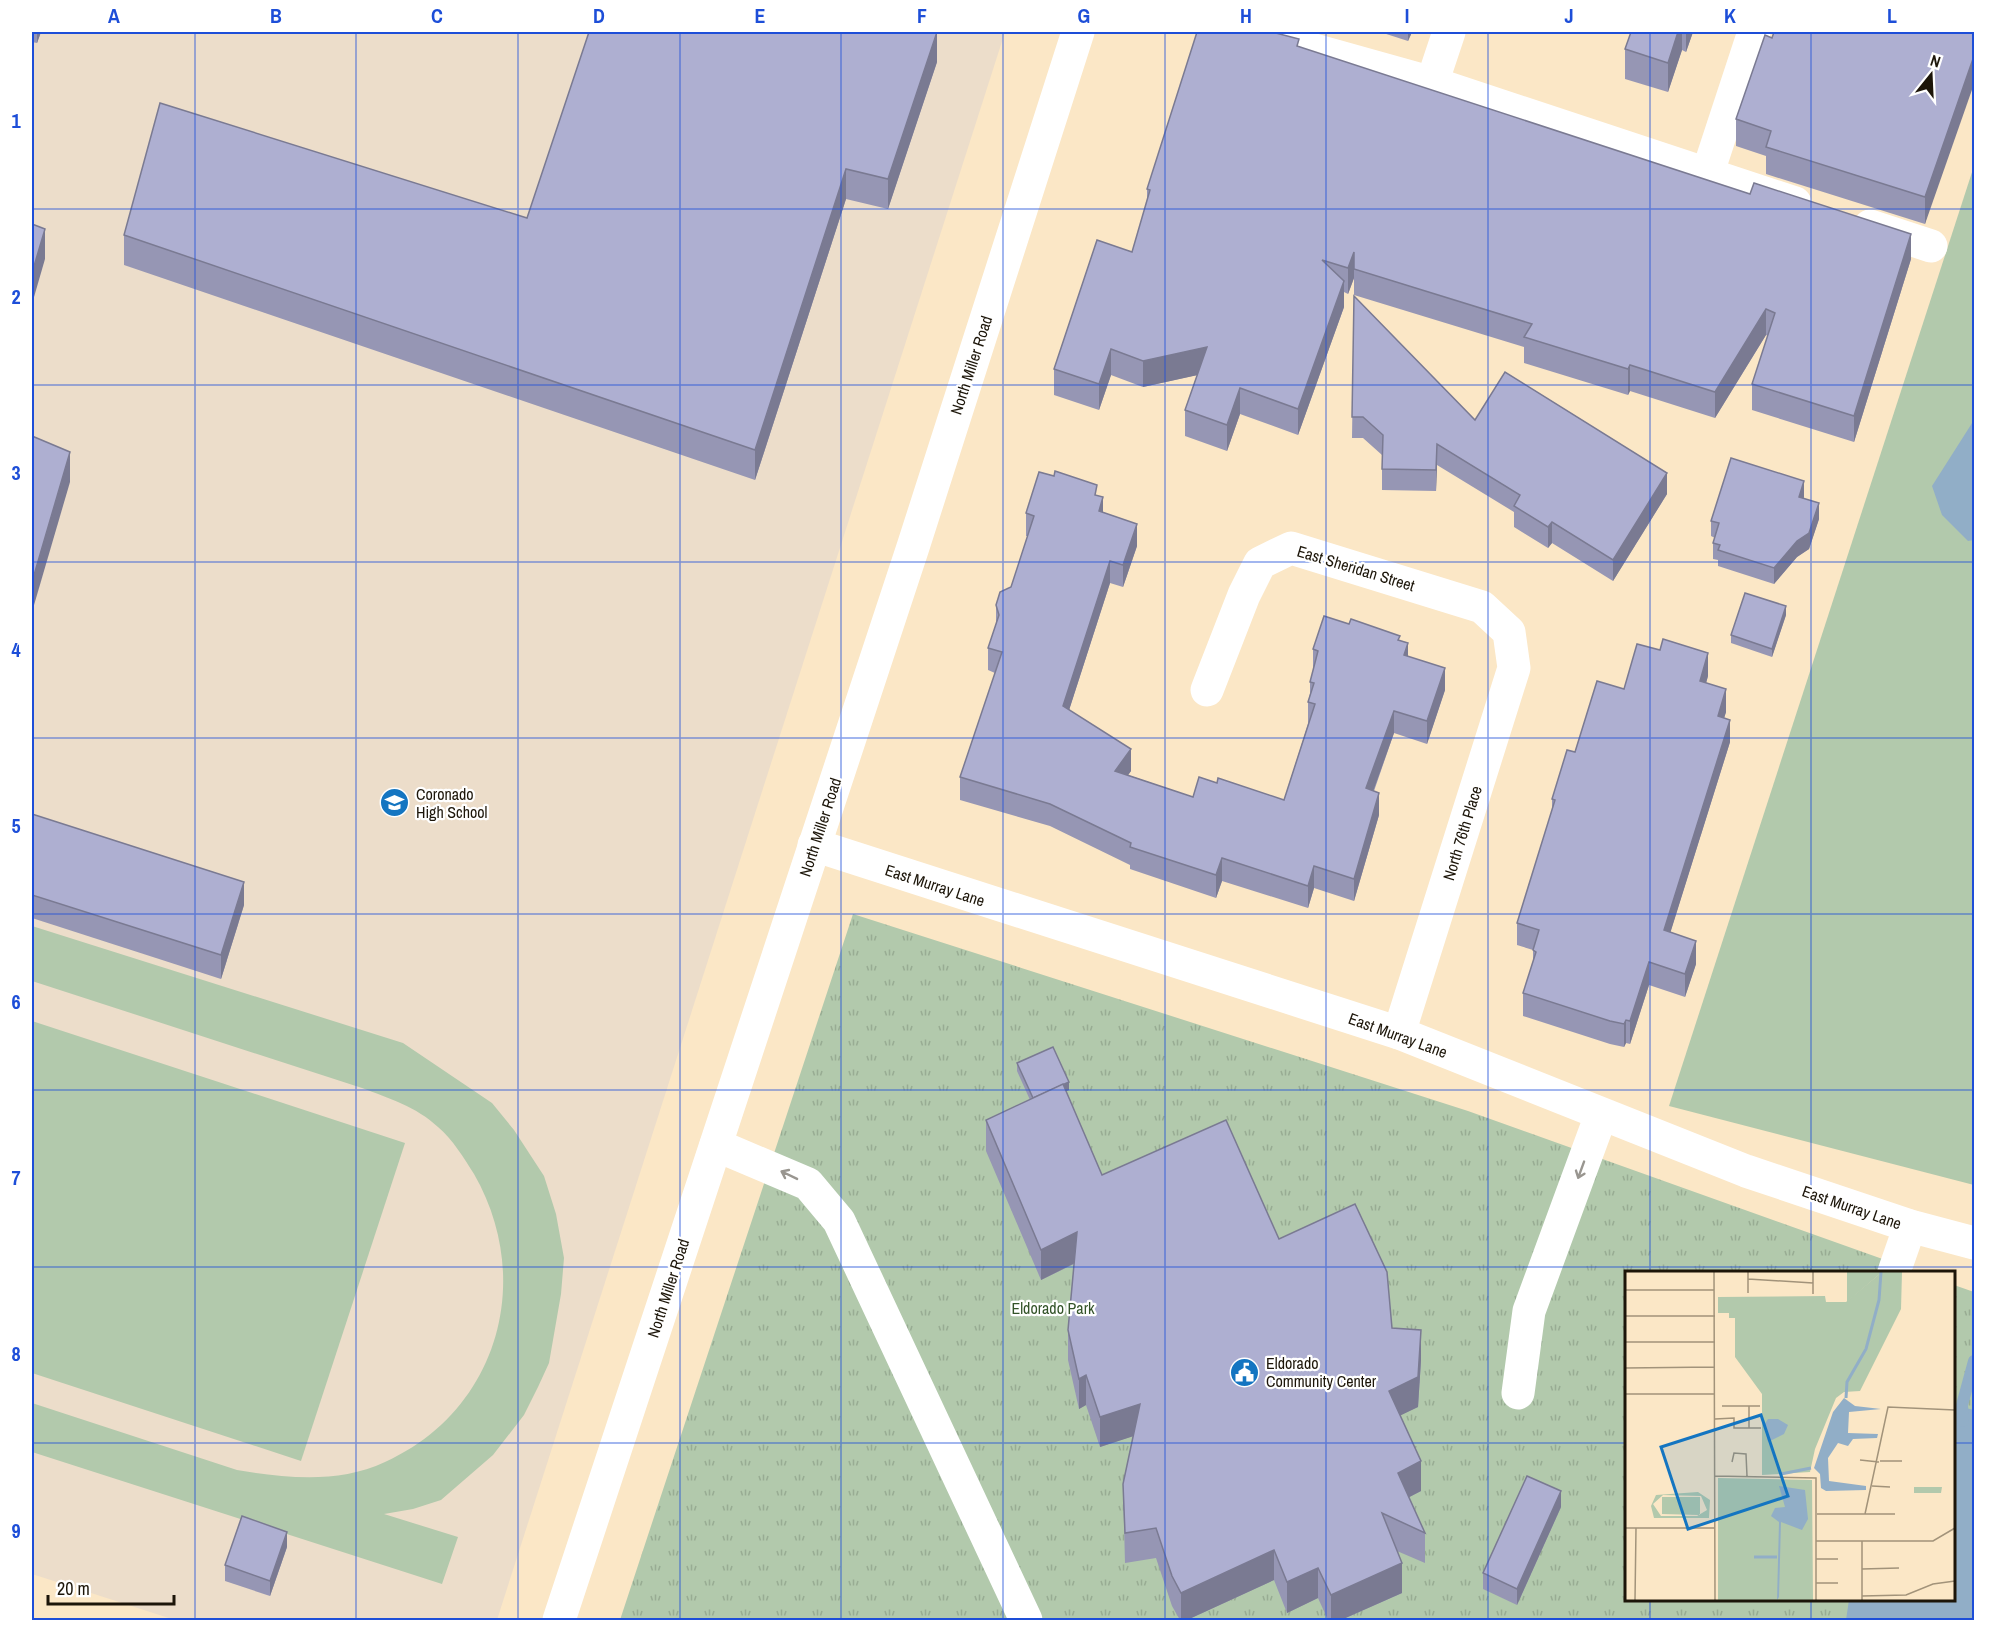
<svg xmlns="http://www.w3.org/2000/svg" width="2006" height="1652" font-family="'Archivo Narrow',sans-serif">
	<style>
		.education { fill: #ecddca }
		.green { fill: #b2c9ac }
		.park { fill: url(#park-tufts) }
		.water { fill: #91aec7 }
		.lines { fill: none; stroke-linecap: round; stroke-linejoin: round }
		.stream { stroke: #91aec7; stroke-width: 12 }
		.minor { stroke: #fff; stroke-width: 33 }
		.wall { fill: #9696b4 }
		.shaded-wall { fill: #7a7a92 }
		.building { fill: #aeafd1; stroke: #7a7a92; stroke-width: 1.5 }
		.oneway { stroke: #999690 }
		.grid { fill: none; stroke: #1d4ed8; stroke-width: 1.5; stroke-opacity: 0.55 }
		.labels { text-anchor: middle; stroke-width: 4.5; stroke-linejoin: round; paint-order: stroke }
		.street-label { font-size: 16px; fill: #1c1509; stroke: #fff }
		.poi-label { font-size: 16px; fill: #1c1509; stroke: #fff; text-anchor: start }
		.park-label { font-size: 16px; fill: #335328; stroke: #fff }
		.inset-river { fill: none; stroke: #91aec7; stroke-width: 3 }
		.inset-road { fill: none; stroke: #a2937a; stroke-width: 1.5 }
		.view { fill: #1475c1; fill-opacity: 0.15; stroke: #1475c1; stroke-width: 3 }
		.inset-edge { fill: none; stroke: #1c1509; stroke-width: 3 }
		.neatline { fill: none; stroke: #1d4ed8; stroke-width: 2 }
		.grid-label { font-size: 20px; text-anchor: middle; font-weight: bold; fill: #1d4ed8 }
	</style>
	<defs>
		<pattern id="park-tufts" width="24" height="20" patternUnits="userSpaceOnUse" patternTransform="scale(1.5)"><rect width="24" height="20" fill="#b2c9ac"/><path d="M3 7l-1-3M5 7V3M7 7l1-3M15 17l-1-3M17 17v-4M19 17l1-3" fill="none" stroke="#98ac93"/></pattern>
	</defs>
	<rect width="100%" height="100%" fill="#fbe7c6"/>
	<polygon class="education" points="32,32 1005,32 497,1620 175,1620 32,1574"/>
	<g class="green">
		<polygon points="1974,166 1974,1185 1669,1106"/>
		<path d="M32,926L403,1043L492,1103L514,1130L544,1176L556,1214L564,1258L561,1294L549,1363L538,1387L524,1415L493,1455L441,1500L413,1509L384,1514L458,1537L442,1584L32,1452V1403L237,1470C286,1478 338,1484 385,1462C498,1411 535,1280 474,1174C464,1158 453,1140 438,1127C417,1107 388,1098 362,1088L32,981Z"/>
		<polygon points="32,1021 405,1143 301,1461 32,1373"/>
	</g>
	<polygon class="park" points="853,914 1468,1111 1919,1272 1626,1272 1626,1600 1954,1600 1954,1285 1974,1292 1974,1620 620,1620"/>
	<g class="water">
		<polygon points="1974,420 1974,540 1968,541 1942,515 1932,486"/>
		<polygon points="1954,1405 1974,1410 1974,1620 1846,1620 1849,1600 1954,1600"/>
	</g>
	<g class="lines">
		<polyline class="stream" points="1963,1421 1962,1405 1974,1361"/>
		<g class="minor">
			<polyline points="1250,32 1432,83"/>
			<polyline points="1449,32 1432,83 1795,203"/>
			<polyline points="1707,175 1754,32"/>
			<polyline points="1870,226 1931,246"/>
			<polyline points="1207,690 1244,595 1260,563 1291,548 1482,607 1509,632 1514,668 1399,1033"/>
			<polyline points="814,845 1399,1033 1746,1171 1910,1226 1974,1243"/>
			<polyline points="716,1145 808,1184 839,1221 1026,1620"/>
			<polyline points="1894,1272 1910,1226"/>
			<polyline points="1518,1393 1529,1311 1601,1115"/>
			<polyline points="559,1620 913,547 1078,32"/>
		</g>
	</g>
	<g class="wall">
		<polygon points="32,32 41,32 37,43 32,42"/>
		<polygon points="1380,32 1412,32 1408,41"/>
		<polygon points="1626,32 1693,32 1686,52 1682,50 1668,92 1625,79 1625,49 1631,33"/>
		<polygon points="1974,32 1925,224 1766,174 1766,156 1736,146 1736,119 1772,38"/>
		<polygon points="1299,47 1911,259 1854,442 1752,410 1752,384 1768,336 1766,335 1715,418 1630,391 1628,395 1524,363 1524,347 1354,295 1354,278 1348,294 1344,292 1344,307 1298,435 1240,414 1227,451 1185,436 1185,410 1197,375 1143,387 1111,375 1099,410 1054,395 1054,369 1132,252 1147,201 1147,189"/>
		<polygon points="937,62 888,209 846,199 755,480 124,265 124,235 527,218"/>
		<polygon points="1354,296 1475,420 1667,494 1613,581 1552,543 1548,548 1514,527 1514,512 1437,465 1436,491 1382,490 1382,455 1363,438 1352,438"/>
		<polygon points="1097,496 1103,513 1137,546 1123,587 1110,583 1069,710 1131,771 1128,775 1193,797 1217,783 1284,800 1308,724 1308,702 1310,694 1310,682 1313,672 1313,649 1400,641 1408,656 1445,690 1427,744 1394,733 1374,791 1379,815 1354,901 1314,888 1308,908 1222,881 1216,898 1130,869 1130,865 1050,826 960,800 960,777 995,673 988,670 988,648 996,624 996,605 1011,587 1028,536 1026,536 1026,513"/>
		<polygon points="1804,497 1804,498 1819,519 1809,549 1797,557 1774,584 1718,566 1718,560 1713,559 1713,543 1715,538 1711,536 1711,521"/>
		<polygon points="1786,615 1772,657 1731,643 1731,635"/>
		<polygon points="1708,676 1706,683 1726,712 1724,718 1730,742 1670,933 1696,964 1685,997 1649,985 1630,1044 1626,1043 1624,1047 1610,1044 1523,1016 1523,993 1533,964 1533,950 1517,945 1517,923 1552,813 1552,799 1575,752 1624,689"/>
		<polygon points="32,814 244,905 221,979 32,918"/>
		<polygon points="1017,1063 1069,1090 1066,1091 1102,1175 1279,1239 1392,1328 1421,1360 1418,1407 1400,1415 1421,1491 1409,1497 1425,1533 1425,1563 1397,1551 1402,1593 1341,1620 1328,1620 1318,1598 1287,1613 1274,1580 1187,1620 1180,1620 1172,1606 1156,1558 1125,1563 1123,1484 1133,1436 1100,1447 1086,1405 1079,1409 1068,1360 1068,1330 1074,1264 1041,1280 986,1151 986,1120 1030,1100 1017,1071"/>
		<polygon points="1561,1507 1517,1605 1483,1589 1483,1573"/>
		<polygon points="287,1547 270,1596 225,1581 225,1565"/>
	</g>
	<g class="shaded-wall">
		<polygon points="37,32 41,32 37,43"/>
		<polygon points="937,32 937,62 888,209 888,179"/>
		<polygon points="1408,32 1412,32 1408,41"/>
		<polygon points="1678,32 1682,32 1682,50 1668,92 1668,63"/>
		<polygon points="1686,32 1693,32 1686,52"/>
		<polygon points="1974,56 1974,84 1925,224 1925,197"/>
		<polygon points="846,169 846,199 755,480 755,450"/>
		<polygon points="45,229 45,259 32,304 32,273"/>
		<polygon points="1911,234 1911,259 1854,442 1854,416"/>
		<polygon points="1354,252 1354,278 1348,294 1348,268"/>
		<polygon points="1344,281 1344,307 1298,435 1298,409"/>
		<polygon points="1766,309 1766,335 1715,418 1715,392"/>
		<polygon points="1207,347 1207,373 1143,387 1143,361"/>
		<polygon points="1111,349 1111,375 1099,410 1099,384"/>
		<polygon points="1630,365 1630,391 1628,395 1628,369"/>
		<polygon points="1240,388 1240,414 1227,451 1227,425"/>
		<polygon points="1437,444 1437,465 1436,491 1436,470"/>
		<polygon points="70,452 70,482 32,612 32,582"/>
		<polygon points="1667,473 1667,494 1613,581 1613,560"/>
		<polygon points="1804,481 1804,497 1799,513 1799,497"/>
		<polygon points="1103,497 1103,520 1099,511"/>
		<polygon points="1819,503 1819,519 1809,549 1797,557 1774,584 1774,568"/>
		<polygon points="1552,522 1552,543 1548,548 1548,527"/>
		<polygon points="1137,524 1137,546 1123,587 1123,565"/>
		<polygon points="1110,561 1110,583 1063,729 1063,706"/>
		<polygon points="1786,606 1786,615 1772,657 1772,649"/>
		<polygon points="1408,643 1408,666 1404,655"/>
		<polygon points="1708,653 1708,676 1700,704 1700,681"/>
		<polygon points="1445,668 1445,690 1427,744 1427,721"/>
		<polygon points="1726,689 1726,712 1718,738 1718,716"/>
		<polygon points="1394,711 1394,733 1366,811 1366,788"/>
		<polygon points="1730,720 1730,742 1664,953 1664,930"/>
		<polygon points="1131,749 1131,771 1115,793 1115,771"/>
		<polygon points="1379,793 1379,815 1354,901 1354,879"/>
		<polygon points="1222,858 1222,881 1216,898 1216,875"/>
		<polygon points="1314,866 1314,888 1308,908 1308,886"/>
		<polygon points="244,882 244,905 221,979 221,955"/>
		<polygon points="1696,941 1696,964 1685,997 1685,974"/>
		<polygon points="1649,962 1649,985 1630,1044 1630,1021"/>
		<polygon points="1626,1020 1626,1043 1624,1047 1624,1024"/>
		<polygon points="1069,1082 1069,1090 1033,1106 1033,1098"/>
		<polygon points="1077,1232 1077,1262 1041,1280 1041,1250"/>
		<polygon points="1421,1330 1421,1360 1418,1407 1389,1421 1389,1391"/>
		<polygon points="1086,1375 1086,1405 1079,1409 1079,1379"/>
		<polygon points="1140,1404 1140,1434 1100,1447 1100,1417"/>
		<polygon points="1421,1461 1421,1491 1398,1503 1398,1473"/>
		<polygon points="1561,1491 1561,1507 1517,1605 1517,1589"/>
		<polygon points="287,1532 287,1547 270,1596 270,1581"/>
		<polygon points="1274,1550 1274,1580 1187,1620 1181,1620 1181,1593"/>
		<polygon points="1402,1563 1402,1593 1341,1620 1331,1620 1331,1595"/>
		<polygon points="1318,1568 1318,1598 1287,1613 1287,1582"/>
	</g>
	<g class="building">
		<polygon points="589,32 937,32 888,179 846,169 755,450 124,235 160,103 527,218"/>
		<polygon points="1197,32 1272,32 1299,39 1297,46 1750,194 1754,183 1911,234 1854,416 1752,384 1775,313 1766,309 1715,392 1630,365 1628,369 1524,337 1532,324 1354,269 1354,252 1348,268 1322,260 1344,281 1298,409 1240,388 1227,425 1185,410 1207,347 1143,361 1111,349 1099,384 1054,369 1097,240 1132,252 1150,190 1147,189"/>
		<polygon points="1631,32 1678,32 1668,63 1625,49"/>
		<polygon points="1774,32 1974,32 1974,56 1925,197 1766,147 1771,131 1736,119 1765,35 1772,38"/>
		<polygon points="32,224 45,229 32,273"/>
		<polygon points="1354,296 1475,420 1505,372 1667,473 1613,560 1552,522 1548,527 1514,506 1520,495 1437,444 1436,470 1382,469 1383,435 1363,417 1352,417"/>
		<polygon points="32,436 70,452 32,582"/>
		<polygon points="1731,458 1804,481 1799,497 1819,503 1809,533 1797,541 1774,568 1718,550 1720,545 1713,543 1719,523 1711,521"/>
		<polygon points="1055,471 1097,485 1095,495 1103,497 1099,511 1137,524 1123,565 1110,561 1063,706 1131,749 1115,771 1193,797 1199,777 1217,783 1218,778 1284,800 1315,704 1308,702 1314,683 1310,682 1318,651 1313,649 1324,616 1349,624 1351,619 1400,636 1398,640 1408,643 1404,655 1445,668 1427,721 1394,711 1366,788 1379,793 1354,879 1314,866 1308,886 1222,858 1216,875 1130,847 1131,843 1050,804 960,777 1002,652 988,648 999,615 996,605 1000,592 1011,587 1034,516 1026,513 1039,472 1054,476"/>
		<polygon points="1745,593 1786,606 1772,649 1731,635"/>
		<polygon points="1663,639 1708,653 1700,681 1726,689 1718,716 1730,720 1664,930 1696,941 1685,974 1649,962 1630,1021 1626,1020 1624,1024 1610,1021 1523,993 1536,952 1533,950 1539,930 1517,923 1555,800 1552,799 1567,750 1575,752 1597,681 1624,689 1637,644 1660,650"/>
		<polygon points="32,814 244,882 221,955 32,895"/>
		<polygon points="1053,1047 1069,1082 1033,1098 1017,1063"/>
		<polygon points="1063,1084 1102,1175 1226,1120 1279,1239 1355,1204 1387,1272 1392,1328 1421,1330 1418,1377 1389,1391 1421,1461 1398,1473 1425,1533 1382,1513 1402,1563 1331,1595 1318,1568 1287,1582 1274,1550 1181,1593 1172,1576 1156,1528 1125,1533 1123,1484 1140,1404 1100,1417 1086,1375 1079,1379 1068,1330 1077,1232 1041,1250 986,1120"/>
		<polygon points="1527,1476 1561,1491 1517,1589 1483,1573"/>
		<polygon points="242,1516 287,1532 270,1581 225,1565"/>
	</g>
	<defs><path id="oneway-shaft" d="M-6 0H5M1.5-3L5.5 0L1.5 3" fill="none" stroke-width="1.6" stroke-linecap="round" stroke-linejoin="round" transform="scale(1.5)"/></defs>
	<g class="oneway">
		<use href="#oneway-shaft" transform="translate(1581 1170) rotate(110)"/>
		<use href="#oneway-shaft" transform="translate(789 1175) rotate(-154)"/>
	</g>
	<path class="grid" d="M195,32V1620M356,32V1620M518,32V1620M680,32V1620M841,32V1620M1003,32V1620M1165,32V1620M1326,32V1620M1488,32V1620M1650,32V1272M1811,32V1272M32,209H1974M32,385H1974M32,562H1974M32,738H1974M32,914H1974M32,1090H1974M32,1267H1974M32,1443H1626M1954,1443H1974M1650,1600V1620M1811,1600V1620"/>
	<defs>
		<symbol id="school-disc" viewBox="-11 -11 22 22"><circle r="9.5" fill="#1475c1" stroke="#fff"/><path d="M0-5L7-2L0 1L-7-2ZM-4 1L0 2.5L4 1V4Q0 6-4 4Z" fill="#fff"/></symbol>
		<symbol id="civic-disc" viewBox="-11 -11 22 22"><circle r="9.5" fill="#1475c1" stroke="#fff"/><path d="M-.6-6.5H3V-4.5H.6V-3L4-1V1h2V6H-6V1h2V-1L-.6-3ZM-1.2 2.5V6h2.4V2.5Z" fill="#fff"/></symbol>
	</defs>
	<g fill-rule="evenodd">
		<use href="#school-disc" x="378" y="786" width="33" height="33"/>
		<use href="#civic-disc" x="1228" y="1356" width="33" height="33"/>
	</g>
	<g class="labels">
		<g class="street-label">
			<text transform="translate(971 365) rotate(-72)" y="6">North Miller Road</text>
			<text transform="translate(1356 568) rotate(17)" y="6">East Sheridan Street</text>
			<text transform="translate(820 827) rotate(-72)" y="6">North Miller Road</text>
			<text transform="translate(1462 833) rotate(-73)" y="6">North 76th Place</text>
			<text transform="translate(935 885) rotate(18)" y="6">East Murray Lane</text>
			<text transform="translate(1398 1035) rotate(20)" y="6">East Murray Lane</text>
			<text transform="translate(1852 1207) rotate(19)" y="6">East Murray Lane</text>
			<text transform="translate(668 1288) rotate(-72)" y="6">North Miller Road</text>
		</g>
		<g class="poi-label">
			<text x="416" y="800">Coronado<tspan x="416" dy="18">High School</tspan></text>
			<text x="1266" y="1369">Eldorado<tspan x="1266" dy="18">Community Center</tspan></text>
		</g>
		<g class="park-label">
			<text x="1053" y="1314">Eldorado Park</text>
		</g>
	</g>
	<g transform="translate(1625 1271)">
		<rect width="330" height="330" fill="#fbe7c6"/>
		<path d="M257,1H277L276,38L235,120L219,121L211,127L190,178L185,201L137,204V123L110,86V47H104V42H93V26L200,25L201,31H221ZM289,216H317L316,222H289ZM73,221L85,229L84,247H29L26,235L31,224ZM38,224L76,225L82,239L72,245H36L28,233ZM37,226H75V244L37,243Z" fill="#b2c9ac" fill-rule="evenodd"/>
		<path d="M222,1H257L222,31ZM93,207L187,209L188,329H93Z" fill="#b2c9ac"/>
		<path d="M219,127L230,135L256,138L224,141L223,162L253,163L252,167L228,168L223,175L213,172L203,187L204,210L241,215V219L201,220L196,217L195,203L189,197L208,141ZM143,148H153L163,154L159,163L143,171L139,154ZM154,215L180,219L183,248L177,259L156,251L154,326L152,329L154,251L146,245L150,237L160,236Z" fill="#91aec7"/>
		<path class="inset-river" d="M221,127L222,111L241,78L254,29L256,1M156,203L186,197M129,286H152"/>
		<path class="inset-road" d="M89,1L90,329M123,1V22M188,1V23M123,8L188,12M0,19H89M0,45H90M0,71H90M0,97L90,96M0,123H90M97,135H135M90,148L109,147V157H136M124,157V135M235,189L254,191M255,190H277M107,191L109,182L121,183L122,205M90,205L191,207V329M247,215L265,216M192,243H270M240,243L263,136L330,139M0,257H90M191,270H308L330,257M237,270V329M191,288H213M237,298L274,297M191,312H213M237,325L281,324L308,313L330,310M10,329L11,257"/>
		<path class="view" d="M136,144L163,225L63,258L36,176Z"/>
		<rect width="330" height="330" class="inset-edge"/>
	</g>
	<rect width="2006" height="1652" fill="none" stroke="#ffffff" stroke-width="66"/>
	<g transform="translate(1931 75) rotate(18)" stroke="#ffffff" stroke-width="4.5" paint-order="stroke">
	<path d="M0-4.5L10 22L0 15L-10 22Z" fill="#1c1509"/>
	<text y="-9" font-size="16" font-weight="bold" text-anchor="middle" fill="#1c1509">N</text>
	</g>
	<path d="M48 1595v9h126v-9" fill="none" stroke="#1c1509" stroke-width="3"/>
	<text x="57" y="1595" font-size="18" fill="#1c1509" stroke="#ffffff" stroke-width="4.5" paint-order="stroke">20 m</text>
	<rect x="33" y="33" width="1940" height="1586" class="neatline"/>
	<g class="grid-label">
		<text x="114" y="23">A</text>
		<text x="276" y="23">B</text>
		<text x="437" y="23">C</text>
		<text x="599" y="23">D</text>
		<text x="760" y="23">E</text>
		<text x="922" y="23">F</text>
		<text x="1084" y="23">G</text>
		<text x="1246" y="23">H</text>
		<text x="1407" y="23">I</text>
		<text x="1569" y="23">J</text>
		<text x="1730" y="23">K</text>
		<text x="1892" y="23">L</text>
		<text x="16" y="128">1</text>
		<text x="16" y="304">2</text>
		<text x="16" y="480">3</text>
		<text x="16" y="657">4</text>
		<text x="16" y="833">5</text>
		<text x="16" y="1009">6</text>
		<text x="16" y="1185">7</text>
		<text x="16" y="1361">8</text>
		<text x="16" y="1538">9</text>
	</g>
</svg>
